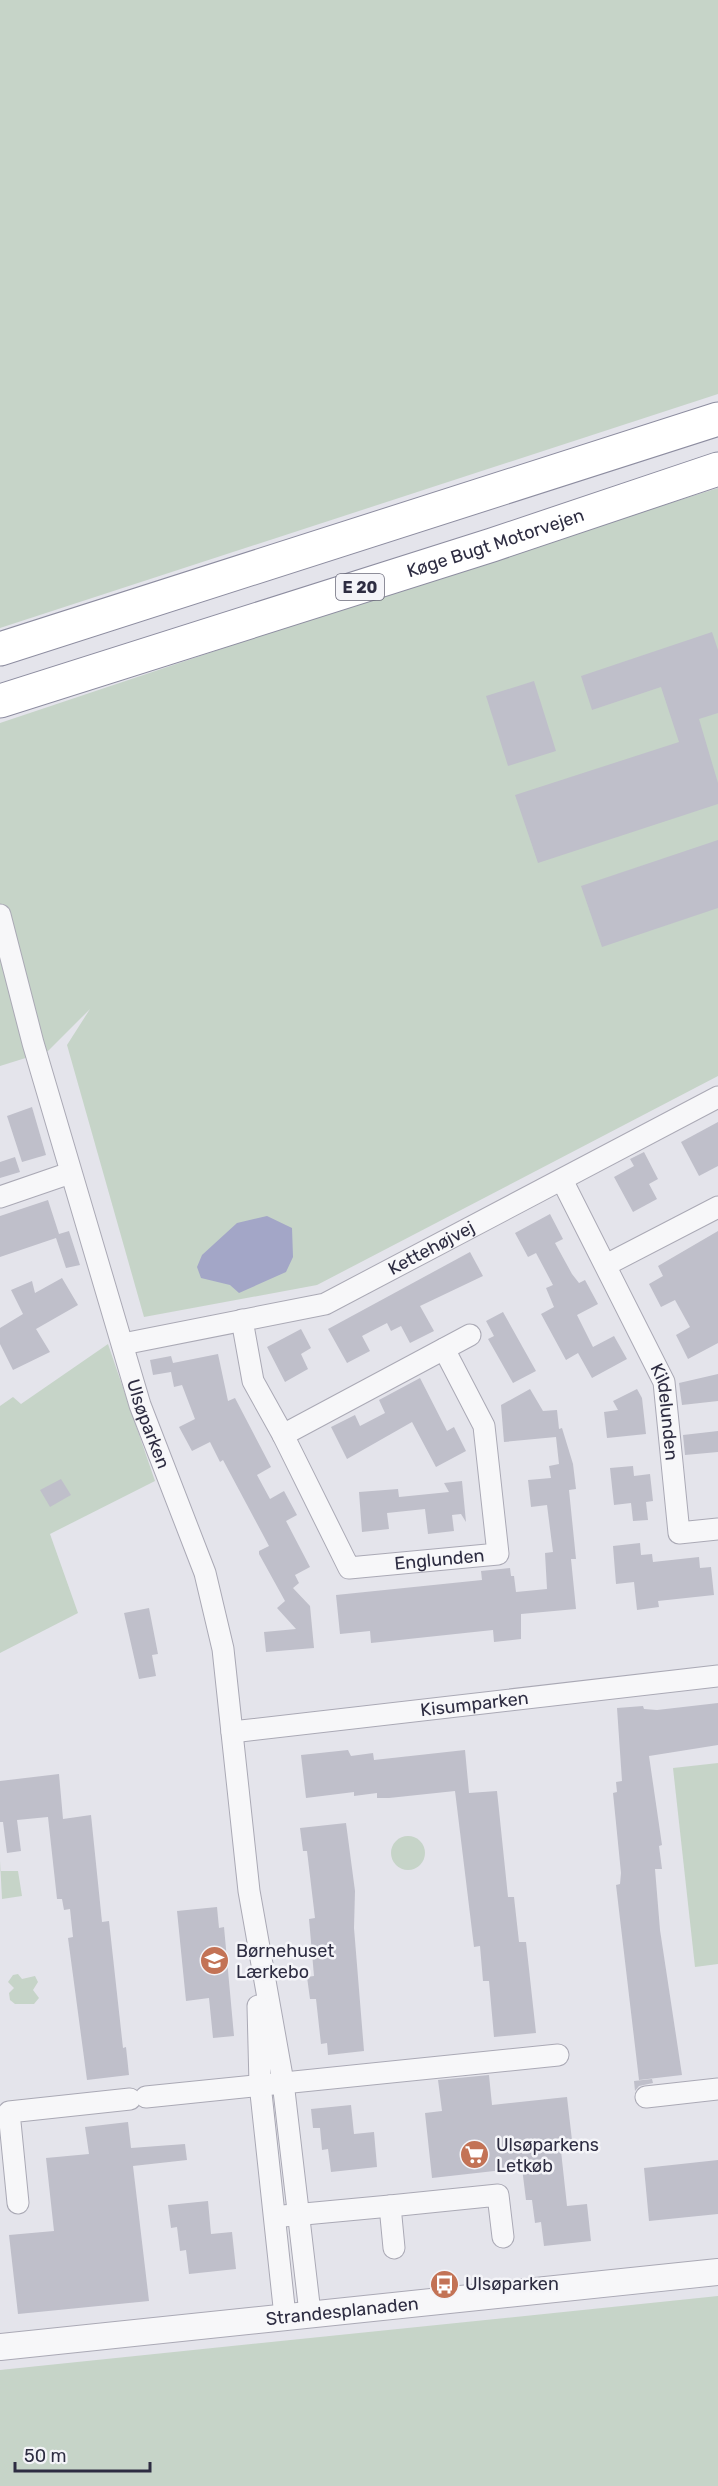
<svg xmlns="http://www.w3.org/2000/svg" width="718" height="2486" font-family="Rubik,sans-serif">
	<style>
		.green { fill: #c6d4c8 }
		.water { fill: #a3a6c7 }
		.building { fill: #bfbfca }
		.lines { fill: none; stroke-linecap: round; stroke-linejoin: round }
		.minor-casing { stroke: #aaa9b5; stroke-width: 23 }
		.tertiary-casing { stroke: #aaa9b5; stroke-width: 28 }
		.motorway-casing { stroke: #8d8da0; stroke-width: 35 }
		.minor { stroke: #f7f7f9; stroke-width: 21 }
		.tertiary { stroke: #f7f7f9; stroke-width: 26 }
		.motorway { stroke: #fff; stroke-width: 33 }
		.labels { text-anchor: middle; stroke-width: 5; stroke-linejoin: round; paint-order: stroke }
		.shield { fill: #f4f4f8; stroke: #696979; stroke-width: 1.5 }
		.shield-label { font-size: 16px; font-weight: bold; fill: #2e2d42 }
		.street-label { font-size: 18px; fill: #2e2d42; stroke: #f4f4f8 }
		.poi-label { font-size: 18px; fill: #2e2d42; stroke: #f4f4f8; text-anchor: start }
	</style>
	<rect width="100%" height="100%" fill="#e4e4eb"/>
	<g class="green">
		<polygon points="0,0 718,0 718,394 0,628"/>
		<polygon points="718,488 718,1076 317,1285 144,1317 67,1045 90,1009 48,1051 0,1066 0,723 442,575"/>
		<polygon points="108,1344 155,1481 50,1534 78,1613 0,1653 0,1406 13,1397 21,1404"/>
		<polygon points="718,1763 718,1964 695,1967 673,1768"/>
		<circle cx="408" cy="1853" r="17"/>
		<polygon points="0,1861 1,1871 18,1871 22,1896 2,1899"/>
		<polygon points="18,1974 22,1979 35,1976 38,1982 33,1990 39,1998 34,2004 15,2004 10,2000 9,1993 14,1988 8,1982 13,1975"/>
		<polygon points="718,2296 718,2486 0,2486 0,2370"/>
	</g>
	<polygon class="water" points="267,1216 292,1228 293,1257 286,1272 239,1293 230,1285 201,1278 197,1267 202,1255 237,1223"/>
	<g class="building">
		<polygon points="712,632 718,650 718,713 699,719 718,783 718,804 538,863 515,795 679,742 661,687 592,710 581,676"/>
		<polygon points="534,681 556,751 508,766 486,696"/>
		<polygon points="718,840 718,908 602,947 581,886"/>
		<polygon points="32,1107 46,1155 22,1162 7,1116"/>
		<polygon points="718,1122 718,1166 699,1176 681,1142"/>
		<polygon points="644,1152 658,1179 649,1184 657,1199 633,1212 614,1177 634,1166 630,1159"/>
		<polygon points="15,1157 20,1172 0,1178 0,1162"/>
		<polygon points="48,1200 59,1234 69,1231 80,1265 66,1268 56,1238 0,1257 0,1216"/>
		<polygon points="550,1214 563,1239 555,1243 572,1274 579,1283 585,1280 598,1304 577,1315 593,1347 614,1336 627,1359 592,1378 578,1353 566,1360 541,1314 554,1307 546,1288 553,1285 536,1253 528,1257 515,1233"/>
		<polygon points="718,1231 718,1343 688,1359 676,1335 690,1327 675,1300 661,1307 649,1284 663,1276 658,1266"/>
		<polygon points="470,1252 483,1276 420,1306 434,1331 410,1343 401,1326 391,1331 387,1323 362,1336 370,1351 347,1363 328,1329"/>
		<polygon points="62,1278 78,1305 36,1329 50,1352 13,1370 0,1344 0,1328 23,1314 11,1290 32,1281 35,1293"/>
		<polygon points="503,1312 536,1371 513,1383 488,1339 494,1336 486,1321"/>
		<polygon points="301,1329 311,1348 301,1354 308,1369 285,1382 267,1347"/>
		<polygon points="218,1354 228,1401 235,1398 271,1467 257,1475 270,1499 284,1491 297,1515 286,1521 310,1567 295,1575 299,1583 293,1588 310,1606 314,1648 266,1652 264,1632 296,1629 277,1608 285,1601 259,1554 259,1551 269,1546 223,1460 220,1462 210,1442 192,1451 179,1427 195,1419 182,1385 174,1387 171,1372 153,1375 150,1360 171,1356 173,1363"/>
		<polygon points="718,1374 718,1401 682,1405 679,1383"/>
		<polygon points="420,1378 447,1431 454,1427 466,1451 436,1467 412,1422 347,1459 331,1427 355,1415 360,1426 385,1413 379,1400"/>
		<polygon points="530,1389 543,1411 557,1410 559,1429 562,1428 573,1464 576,1489 569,1490 576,1559 571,1559 576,1609 521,1614 521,1639 494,1642 493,1630 371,1643 370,1631 340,1634 336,1595 482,1580 481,1571 510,1568 511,1576 514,1576 516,1592 547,1589 545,1553 553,1552 547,1505 531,1507 528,1480 551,1478 549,1466 559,1464 556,1437 504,1442 501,1405"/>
		<polygon points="637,1389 642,1398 646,1434 607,1438 604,1412 618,1410 613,1401"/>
		<polygon points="718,1431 718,1452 685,1455 683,1435"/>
		<polygon points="633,1466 634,1476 650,1474 653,1501 646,1502 648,1520 633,1521 631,1503 614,1505 610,1468"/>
		<polygon points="61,1479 71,1495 50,1507 40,1490"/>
		<polygon points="462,1481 466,1522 461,1514 452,1515 454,1531 428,1534 425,1509 387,1513 389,1529 362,1532 359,1492 398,1489 399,1497 449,1492 444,1483"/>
		<polygon points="640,1543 641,1555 652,1554 653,1562 699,1557 700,1568 711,1567 714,1595 658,1601 659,1607 637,1610 634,1582 616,1584 613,1546"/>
		<polygon points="149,1608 158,1654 152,1655 156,1676 139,1679 124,1613"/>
		<polygon points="718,1703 718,1745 649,1756 662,1845 659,1846 662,1869 655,1869 660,1930 682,2075 639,2080 616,1885 620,1884 621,1873 613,1793 617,1792 616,1782 622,1781 617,1708 643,1706 644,1709 657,1710"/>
		<polygon points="348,1750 351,1756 373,1753 374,1760 465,1750 469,1793 497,1791 508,1897 514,1897 519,1942 526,1942 536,2033 494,2037 489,1981 483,1981 480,1946 474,1947 455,1791 389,1798 377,1798 377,1793 354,1796 354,1792 306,1798 301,1755"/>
		<polygon points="59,1774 63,1819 91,1815 102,1922 109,1921 123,2048 126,2047 129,2075 87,2080 68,1938 73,1937 70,1909 64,1910 62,1899 57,1899 48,1817 17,1820 21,1851 7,1853 3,1822 0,1822 0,1781"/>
		<polygon points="346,1823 355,1891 354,1928 364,2051 328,2055 327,2043 321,2044 316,1999 310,1999 307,1977 314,1976 309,1919 315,1918 307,1851 303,1851 300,1828"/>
		<polygon points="217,1907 219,1928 224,1927 234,2036 213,2038 209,1998 186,2001 177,1911"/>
		<polygon points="489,2075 492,2105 567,2097 573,2149 561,2151 567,2206 587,2204 591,2241 544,2246 541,2222 535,2223 532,2200 526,2200 522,2168 432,2178 425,2113 442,2111 438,2080"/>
		<polygon points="652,2079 653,2083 639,2086 635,2091 634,2081"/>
		<polygon points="351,2105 354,2134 374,2132 377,2167 331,2172 328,2149 322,2150 320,2128 313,2128 311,2109"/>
		<polygon points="128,2122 131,2148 185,2144 187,2160 133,2166 149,2301 18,2314 9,2235 54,2231 46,2158 89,2154 85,2127"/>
		<polygon points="718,2160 718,2214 649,2221 644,2168"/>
		<polygon points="208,2201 211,2234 232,2232 236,2269 189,2274 186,2250 180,2251 177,2227 171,2228 168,2205"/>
	</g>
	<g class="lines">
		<defs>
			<g id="minor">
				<path id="s1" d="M0,915L33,1043L140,1405L205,1573L223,1649L249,1891L283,2082L310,2313"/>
				<path id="s2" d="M562,1180L664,1382L679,1533L718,1529"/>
				<polyline points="0,1197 70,1173"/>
				<polyline points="606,1265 718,1207"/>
				<path id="s3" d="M242,1320L253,1381L283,1435L349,1568L498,1554L484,1426L444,1349"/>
				<path id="s4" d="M123,1344L325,1304L718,1097"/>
				<polyline points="283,1435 470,1335"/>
				<path id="s5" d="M232,1732L718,1676"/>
				<polyline points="258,2006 260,2084 285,2316"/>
				<polyline points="146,2097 558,2055"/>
				<polyline points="646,2097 718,2089"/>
				<polyline points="18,2203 9,2112 130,2099"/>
				<polyline points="283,2216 390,2206"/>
				<polyline points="394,2248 390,2206 498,2195 503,2237"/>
			</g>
			<g id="tertiary">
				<path id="s6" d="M0,2347L718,2272"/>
			</g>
			<g id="motorway">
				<polyline points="0,649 718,419"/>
				<path id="s7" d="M0,701L492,545L718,469"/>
			</g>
		</defs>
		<use href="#minor" class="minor-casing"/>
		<use href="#tertiary" class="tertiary-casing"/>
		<use href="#motorway" class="motorway-casing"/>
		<use href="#minor" class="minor"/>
		<use href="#tertiary" class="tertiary"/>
		<use href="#motorway" class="motorway"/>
	</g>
	<defs>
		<symbol id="school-disc" viewBox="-11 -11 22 22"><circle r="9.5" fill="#c37356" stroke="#f4f4f8"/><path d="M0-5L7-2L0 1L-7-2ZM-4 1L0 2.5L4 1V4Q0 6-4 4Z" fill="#fff"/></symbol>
		<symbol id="supermarket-disc" viewBox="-11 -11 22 22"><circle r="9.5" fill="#c37356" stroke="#f4f4f8"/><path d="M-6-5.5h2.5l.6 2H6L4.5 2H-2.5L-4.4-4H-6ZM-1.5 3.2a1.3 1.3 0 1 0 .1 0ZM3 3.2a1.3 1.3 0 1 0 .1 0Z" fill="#fff"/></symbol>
		<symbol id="bus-disc" viewBox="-11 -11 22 22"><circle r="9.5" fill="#c37356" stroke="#f4f4f8"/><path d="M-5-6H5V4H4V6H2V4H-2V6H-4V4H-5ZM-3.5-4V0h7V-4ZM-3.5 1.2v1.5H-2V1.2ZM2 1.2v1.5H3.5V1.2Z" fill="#fff"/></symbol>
	</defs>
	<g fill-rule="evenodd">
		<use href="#school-disc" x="198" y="1944" width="33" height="33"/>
		<use href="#supermarket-disc" x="458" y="2138" width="33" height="33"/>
		<use href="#bus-disc" x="428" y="2268" width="33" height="33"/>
	</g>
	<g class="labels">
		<rect class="shield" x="336" y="574" width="48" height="26" rx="4.5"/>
		<g class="shield-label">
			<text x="360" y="593">E 20</text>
		</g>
		<g class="street-label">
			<text dy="6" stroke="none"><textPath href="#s7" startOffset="520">Køge Bugt Motorvejen</textPath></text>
			<text dy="6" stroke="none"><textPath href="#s4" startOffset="326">Kettehøjvej</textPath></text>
			<text dy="6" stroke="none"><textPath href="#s2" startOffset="256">Kildelunden</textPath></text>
			<text dy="6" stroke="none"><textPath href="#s1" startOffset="530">Ulsøparken</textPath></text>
			<text dy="6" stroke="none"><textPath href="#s3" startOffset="363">Englunden</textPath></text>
			<text dy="6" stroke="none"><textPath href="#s5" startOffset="244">Kisumparken</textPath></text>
			<text dy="6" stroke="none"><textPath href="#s6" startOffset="344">Strandesplanaden</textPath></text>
		</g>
		<g class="poi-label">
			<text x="236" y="1957">Børnehuset<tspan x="236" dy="21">Lærkebo</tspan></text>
			<text x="496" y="2151">Ulsøparkens<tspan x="496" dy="21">Letkøb</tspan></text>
			<text x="465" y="2290">Ulsøparken</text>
		</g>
	</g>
	<path d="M15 2462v9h135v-9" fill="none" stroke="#2e2d42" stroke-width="3"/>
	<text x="24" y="2462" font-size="18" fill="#2e2d42" stroke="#f4f4f8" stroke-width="4.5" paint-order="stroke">50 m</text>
</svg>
